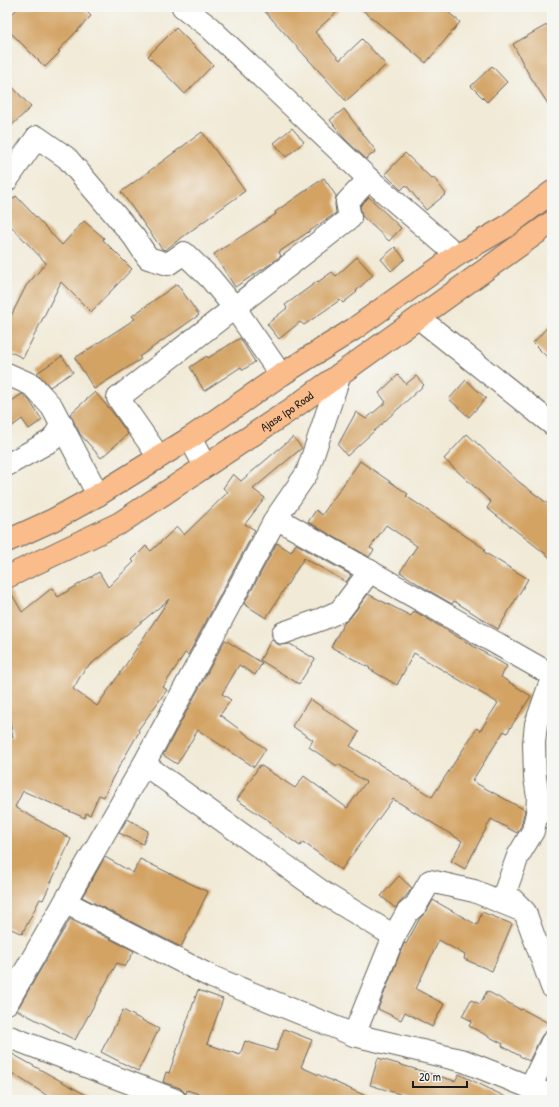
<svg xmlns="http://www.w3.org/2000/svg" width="559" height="1107" font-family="'Patrick Hand',sans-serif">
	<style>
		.building { fill: #d3a363; fill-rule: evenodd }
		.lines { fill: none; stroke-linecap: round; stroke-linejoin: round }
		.minor-casing { stroke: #67645d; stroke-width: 24 }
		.highway-casing { stroke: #67645d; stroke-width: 24 }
		.minor { stroke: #fff; stroke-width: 22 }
		.highway { stroke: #f9bc8a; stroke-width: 22 }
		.labels { text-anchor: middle; stroke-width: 3; stroke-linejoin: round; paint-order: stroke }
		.street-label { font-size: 12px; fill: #1c1c1c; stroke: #f6f6f2 }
	</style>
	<rect width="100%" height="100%" fill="#f6f6f2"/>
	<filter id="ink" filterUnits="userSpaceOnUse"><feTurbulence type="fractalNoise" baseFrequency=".025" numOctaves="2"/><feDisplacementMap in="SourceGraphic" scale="8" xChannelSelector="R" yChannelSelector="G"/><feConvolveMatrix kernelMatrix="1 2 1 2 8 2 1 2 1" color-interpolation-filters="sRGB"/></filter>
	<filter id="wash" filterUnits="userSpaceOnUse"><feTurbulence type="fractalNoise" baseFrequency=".012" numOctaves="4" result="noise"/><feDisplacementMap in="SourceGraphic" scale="16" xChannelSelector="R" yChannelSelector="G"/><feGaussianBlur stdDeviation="0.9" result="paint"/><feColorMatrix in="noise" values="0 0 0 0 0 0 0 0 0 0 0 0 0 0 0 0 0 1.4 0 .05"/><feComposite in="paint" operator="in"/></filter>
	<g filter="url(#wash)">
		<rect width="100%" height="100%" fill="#f1ead7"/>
		<g id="blocks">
			<g class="building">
				<polygon points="19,7 82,7 91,16 58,51 60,52 45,67 7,29 7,19"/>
				<polygon points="261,7 342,7 315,32 340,60 362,39 386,65 346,101"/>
				<polygon points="359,7 442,7 460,22 426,63"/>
				<polygon points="552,22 552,110 528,73 513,44"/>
				<polygon points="176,28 213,65 185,94 148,56"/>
				<polygon points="492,66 507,82 487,102 471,86"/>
				<polygon points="7,81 31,107 7,130"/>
				<polygon points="344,109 376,151 366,159 344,138 330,120"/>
				<polygon points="292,128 304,142 286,157 274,143"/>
				<polygon points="202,132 245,191 165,250 162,249 121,192"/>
				<polygon points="405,153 432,179 434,178 446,194 426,210 406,185 401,190 385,174"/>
				<polygon points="324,178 336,196 335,204 336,213 279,252 281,256 269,265 235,287 214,254 276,214 275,212"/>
				<polygon points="16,196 62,245 84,221 104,238 103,240 132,269 91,312 61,282 23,358 7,350 7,324 26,286 46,263 7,222 7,205"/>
				<polygon points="369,197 401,228 389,241 362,216 360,206"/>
				<polygon points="395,247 405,259 391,271 381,259"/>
				<polygon points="357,257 373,275 356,291 357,292 343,303 340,300 304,325 300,322 279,339 267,324 287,308 285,305 318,281 318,282 332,272 336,276"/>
				<polygon points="177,284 199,315 139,357 141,359 94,389 75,358 135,319 132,316"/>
				<polygon points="552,322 552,362 533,343"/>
				<polygon points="240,338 255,362 243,370 241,367 204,391 190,367 207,356 208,358"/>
				<polygon points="62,356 73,372 50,387 37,373"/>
				<polygon points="398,375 406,384 416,376 424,385 347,456 338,445 356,412 366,419 386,402 379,393"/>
				<polygon points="466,380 486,398 469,417 449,399"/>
				<polygon points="95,392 113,413 128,434 101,458 80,434 70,414"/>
				<polygon points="22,394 29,400 42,420 29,429 22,419 7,430 7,404"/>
				<polygon points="467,434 519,482 552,507 552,559 487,508 491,502 444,459"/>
				<path d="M293,437L302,448L253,489L265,498L245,524L255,530L188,655L185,653L163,687L167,690L138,730L139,732L112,779L104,797L99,795L90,815L86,813L85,818L23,791L15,807L71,839L43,900L40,899L22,934L7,927V735L13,737L7,705V589H9L22,612L52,588L58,597L99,572L108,587L134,562L132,560L146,546L151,551L177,527L184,535L228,492L223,488L233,474L241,481ZM169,599L121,672L97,706L73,689L84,670Z"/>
				<polygon points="360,461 408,494 406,496 485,549 484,552 528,579 498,629 454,601 452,604 426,589 400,572 417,546 386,525 370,548 374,550 369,557 308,522 316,510 322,515"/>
				<polygon points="277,543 291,552 296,544 351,575 346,582 304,558 266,618 244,604"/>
				<polygon points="368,594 411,616 414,611 507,666 501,677 531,696 507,733 504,731 472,781 525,810 521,826 517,833 491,819 465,869 451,861 462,841 393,799 341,870 303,842 300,846 270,824 271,822 237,800 260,765 295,788 304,776 347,808 366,782 338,764 337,766 309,747 313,740 292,726 310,699 359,732 350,746 432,797 477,728 480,731 498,703 414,653 397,685 369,669 370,668 331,647 344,623 350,618"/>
				<polygon points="272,639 275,643 280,645 290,644 315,659 299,684 260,660"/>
				<polygon points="225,640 262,663 255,675 239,665 222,694 231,700 220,715 266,749 254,767 198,730 177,764 163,755"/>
				<polygon points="127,819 139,825 139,826 148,831 143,844 119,833"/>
				<polygon points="105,857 133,873 140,859 208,892 181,947 82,897"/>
				<polygon points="399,876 412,888 407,895 395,908 381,896"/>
				<polygon points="433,900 477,925 482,912 512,924 492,971 464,959 465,955 439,940 416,989 444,1004 432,1027 405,1012 401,1020 378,1009 404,943 406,944 420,918 427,911"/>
				<polygon points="70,919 134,951 125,967 117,963 75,1040 17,1010"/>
				<polygon points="198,990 223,999 207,1044 240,1055 245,1041 276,1051 284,1029 312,1040 301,1067 375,1100 217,1100 187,1090 186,1094 180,1088 163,1082 166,1072 169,1073"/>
				<polygon points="487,991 521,1010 522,1009 552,1025 550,1030 545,1032 541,1037 529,1061 502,1046 503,1044 469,1026 472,1021 462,1016 471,1000 480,1004"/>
				<polygon points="123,1010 159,1029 138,1071 101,1052"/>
				<polygon points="7,1051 95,1100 54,1100 7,1070"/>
				<polygon points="378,1058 455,1081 459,1074 512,1100 419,1100 370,1085"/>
			</g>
		</g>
	</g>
	<g filter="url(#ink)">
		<use href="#blocks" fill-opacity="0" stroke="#67645d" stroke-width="1"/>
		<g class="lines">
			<defs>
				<g id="minor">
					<polyline points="183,7 209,27 369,179 457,255"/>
					<polyline points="7,180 37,137 67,158 134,237 148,258 168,264 184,253 210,278 234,307 281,375"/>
					<polyline points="419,318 552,424"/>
					<polyline points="7,374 32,385 52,407 98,495"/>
					<polyline points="190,438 205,466"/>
					<polyline points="159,457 118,398 350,218 347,202 369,179"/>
					<polyline points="7,465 52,440 62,424"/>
					<polyline points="276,518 552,675"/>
					<polyline points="283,633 322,619 340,611 370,571"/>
					<polyline points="552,678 536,724 534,743 535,778 538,797 537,813 533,831 518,856 505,892 525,912 552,987"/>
					<polyline points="144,764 325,894 394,936"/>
					<polyline points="65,902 212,977 354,1035 464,1061 552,1096"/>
					<polyline points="7,1003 144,764 276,518 307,473 340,374"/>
					<polyline points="354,1035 394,936 407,913 416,905 430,881 474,891 518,909"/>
					<polyline points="7,1036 175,1100"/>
					<polyline points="530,1088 552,1042"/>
				</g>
				<g id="highway">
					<polyline points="7,541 53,520 98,495 190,438 281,375 354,329 457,255 506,227 552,192"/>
					<path id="s1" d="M7,577L120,523L290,410L552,222"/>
				</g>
			</defs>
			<use href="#minor" class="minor-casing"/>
			<use href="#highway" class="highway-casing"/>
			<use href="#minor" class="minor"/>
			<use href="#highway" class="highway"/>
		</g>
	</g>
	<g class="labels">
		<g class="street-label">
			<text dy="4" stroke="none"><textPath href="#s1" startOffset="326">Ajase Ipo Road</textPath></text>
		</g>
	</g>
	<rect width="559" height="1107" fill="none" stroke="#f6f6f2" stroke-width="24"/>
	<path d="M413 1081v6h54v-6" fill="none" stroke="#1c1c1c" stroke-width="2"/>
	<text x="419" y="1081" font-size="12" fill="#1c1c1c" stroke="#f6f6f2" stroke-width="3" paint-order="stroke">20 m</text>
</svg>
